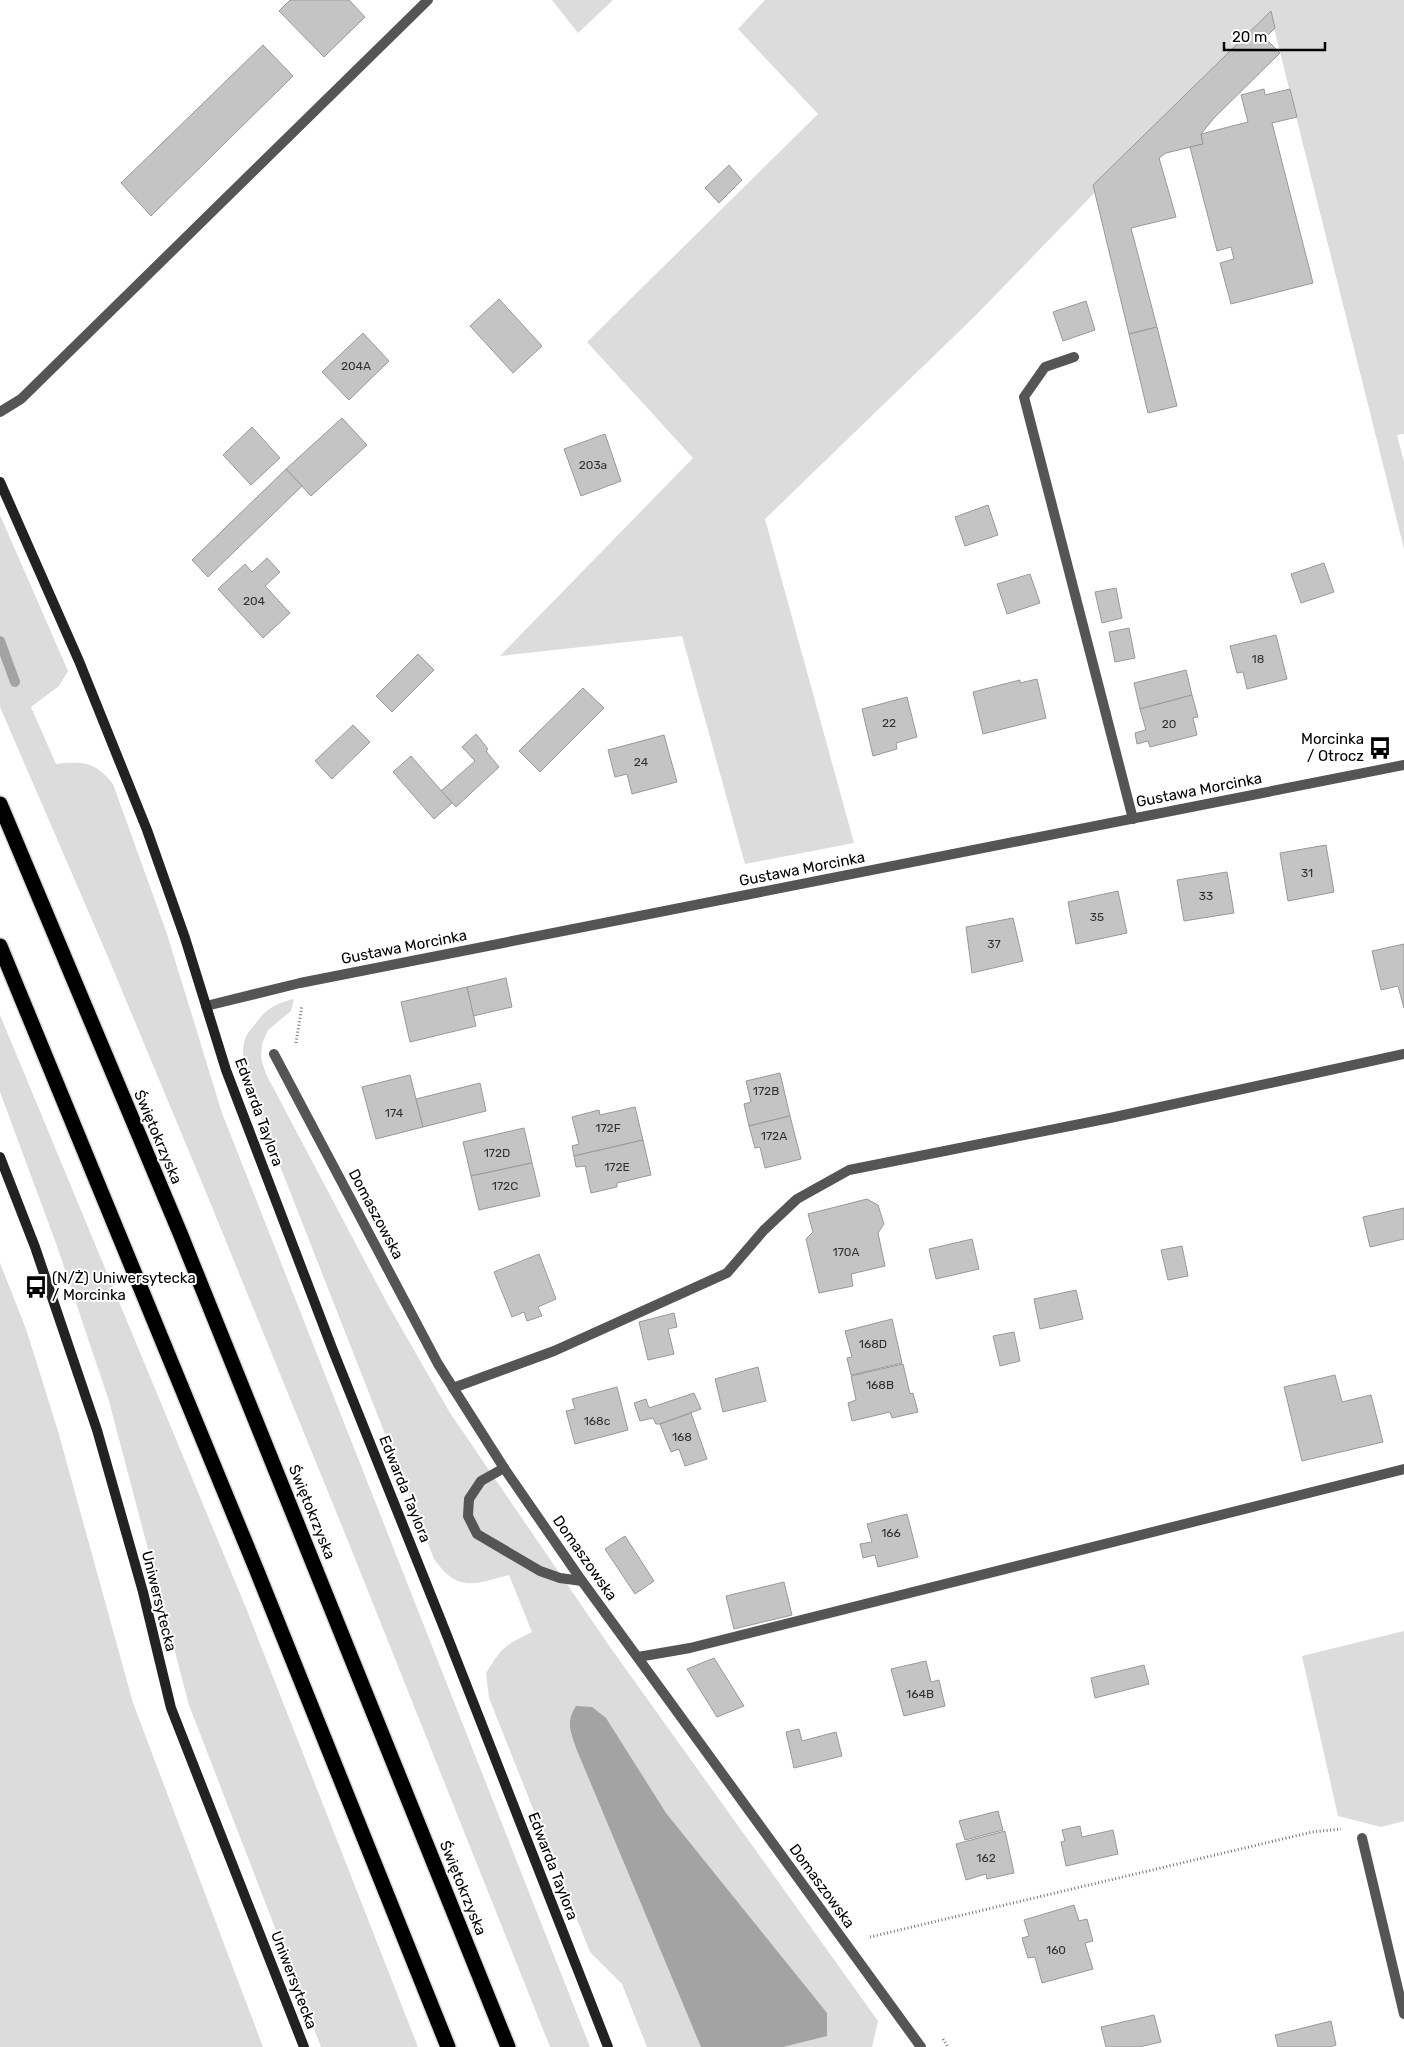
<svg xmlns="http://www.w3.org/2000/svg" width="1404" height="2047" font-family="Rubik,sans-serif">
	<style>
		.green { fill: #dcdcdc }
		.water { fill: #a3a3a3 }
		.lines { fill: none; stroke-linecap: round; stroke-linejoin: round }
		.stream { stroke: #a3a3a3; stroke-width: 10 }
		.building { fill: #c4c4c4; stroke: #999 }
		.highway-casing { stroke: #dbdbdb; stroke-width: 18 }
		.path { stroke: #777; stroke-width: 3; stroke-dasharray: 1 2.5; stroke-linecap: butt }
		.lane { stroke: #555; stroke-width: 10 }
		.street { stroke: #555; stroke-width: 10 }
		.secondary { stroke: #222; stroke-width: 10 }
		.highway { stroke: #000; stroke-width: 15 }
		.labels { text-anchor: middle; stroke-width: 4; stroke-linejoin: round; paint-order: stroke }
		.number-label { font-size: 12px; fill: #313131 }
		.poi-label { font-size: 15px; fill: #000; stroke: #fff; text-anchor: end }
		.street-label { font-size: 15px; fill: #000; stroke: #fff }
	</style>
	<rect width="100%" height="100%" fill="#fff"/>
	<g class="green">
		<polygon points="552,0 613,0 578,33"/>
		<polygon points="765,0 1404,0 1404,434 1397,435 1404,462 1404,549 1270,12 974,317 765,519 854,843 745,864 682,636 500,656 693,458 587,342 818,114 738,29"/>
		<path d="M0,515L68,671L59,686L31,707L56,764C83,761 96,762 113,784L167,934L222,1113L590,2047H550L350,1546L210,1202L108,957L0,707Z"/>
		<path d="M294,999L291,1011L268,1030L262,1044L261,1058L266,1074L387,1303L450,1413L610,1647L878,2021L872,2047H647L622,1984L590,1952L489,1698L486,1673C503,1646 504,1646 532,1632L509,1575C474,1584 458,1593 434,1559L271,1143C261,1116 236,1067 245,1039C247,1033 253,1027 256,1023C266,1008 278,1003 294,999Z"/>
		<polygon points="0,1015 246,1608 418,2047 321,2047 189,1705 109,1401 57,1246 0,1092"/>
		<polygon points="0,1263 26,1329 58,1431 133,1703 263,2047 0,2047"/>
		<polygon points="1404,1631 1404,1821 1381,1827 1338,1816 1302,1656"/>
	</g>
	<path class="water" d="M576,1706L592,1707L606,1718L666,1813L827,2013V2036L783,2047H701L576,1748C570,1730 566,1722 576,1706Z"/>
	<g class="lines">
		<polyline class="stream" points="0,641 15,682"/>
	</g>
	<g class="building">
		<polygon points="290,0 349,0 365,17 324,57 279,11"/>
		<polygon points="1271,11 1275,28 1265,38 1280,53 1214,118 1201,134 1203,144 1166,153 1159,158 1176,217 1131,228 1157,327 1129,334 1093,185"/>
		<polygon points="263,45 293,76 151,216 121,183"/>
		<polygon points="1264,89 1265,95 1290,89 1297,117 1272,123 1313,283 1231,304 1220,263 1234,259 1231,247 1217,251 1190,147 1203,144 1201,134 1248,122 1241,95"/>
		<polygon points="729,165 742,180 719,203 705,188"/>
		<polygon points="499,299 542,346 513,373 470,326"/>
		<polygon points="1086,301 1095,330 1063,341 1053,312"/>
		<polygon points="1157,327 1177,406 1148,413 1129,334"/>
		<polygon points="363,333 389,361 349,400 322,372"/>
		<polygon points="342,418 367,445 311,496 286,469"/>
		<polygon points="252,427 280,458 251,485 223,455"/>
		<polygon points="605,434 621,481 581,496 564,449"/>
		<polygon points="286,469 302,486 208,577 192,560"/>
		<polygon points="988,505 998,535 965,546 955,517"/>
		<polygon points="267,558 280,572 265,586 290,613 263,638 218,589 245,564 252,572"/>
		<polygon points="1324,563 1334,592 1301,603 1291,574"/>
		<polygon points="1030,574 1040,603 1007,614 997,584"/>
		<polygon points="1116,588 1122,618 1102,623 1095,592"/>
		<polygon points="1129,628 1135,658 1115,662 1109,632"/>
		<polygon points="1276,635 1287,679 1247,689 1243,672 1237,673 1230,646"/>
		<polygon points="418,654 434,670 392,712 376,696"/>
		<polygon points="1186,670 1192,695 1140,709 1134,683"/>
		<polygon points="1037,679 1046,718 983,734 973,692 1020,680 1020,683"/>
		<polygon points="583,688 604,708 540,772 519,751"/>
		<polygon points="1192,695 1198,717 1193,718 1197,735 1150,747 1148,741 1137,744 1135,733 1146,730 1140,709"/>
		<polygon points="907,697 917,737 896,743 897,749 873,756 862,709"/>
		<polygon points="353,725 370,742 332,779 315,761"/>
		<polygon points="476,734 488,749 486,751 499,767 456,807 441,791 475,761 462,747"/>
		<polygon points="664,735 677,782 632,794 627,774 615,777 608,750"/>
		<polygon points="411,756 452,803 434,819 393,772"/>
		<polygon points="1326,845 1334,892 1288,901 1280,853"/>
		<polygon points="1227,872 1234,913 1184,921 1177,880"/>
		<polygon points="1118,891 1127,933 1076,944 1068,902"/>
		<polygon points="1013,918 1023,961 972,973 966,927"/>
		<polygon points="1404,944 1404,1008 1398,986 1381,990 1372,951"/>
		<polygon points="506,978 512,1007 473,1016 467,987"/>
		<polygon points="467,987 476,1026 410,1042 401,1002"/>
		<polygon points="780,1073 790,1116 749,1126 744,1104 751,1102 746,1081"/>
		<polygon points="410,1075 423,1127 376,1139 362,1087"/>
		<polygon points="480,1083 486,1111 423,1127 416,1099"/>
		<polygon points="635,1107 643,1140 574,1156 572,1146 579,1144 572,1117 599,1110 600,1115"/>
		<polygon points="790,1116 801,1159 765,1168 760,1147 755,1148 749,1126"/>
		<polygon points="524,1128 532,1163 471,1176 463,1142"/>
		<polygon points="643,1140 651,1175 617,1183 617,1187 591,1193 585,1166 576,1167 574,1156"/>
		<polygon points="532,1163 540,1196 479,1210 471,1176"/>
		<polygon points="867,1199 878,1205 884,1224 878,1233 885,1266 851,1274 853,1286 819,1293 806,1239 813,1232 808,1214"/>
		<polygon points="1404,1208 1404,1239 1370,1247 1363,1217"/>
		<polygon points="972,1239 979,1269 936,1279 929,1249"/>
		<polygon points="1182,1246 1188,1276 1168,1280 1161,1250"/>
		<polygon points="539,1254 556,1299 538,1307 542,1316 527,1321 524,1312 512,1317 494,1272"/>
		<polygon points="1076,1290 1083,1319 1040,1329 1034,1299"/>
		<polygon points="674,1313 677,1327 668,1329 674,1354 648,1360 639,1322"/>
		<polygon points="892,1319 902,1363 851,1375 847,1358 852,1357 845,1331"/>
		<polygon points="1014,1332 1020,1361 1000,1366 993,1336"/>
		<polygon points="903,1364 910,1394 913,1393 918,1412 892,1418 890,1412 852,1421 848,1403 856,1400 851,1376"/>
		<polygon points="758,1367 766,1401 723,1412 715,1379"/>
		<polygon points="1335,1375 1342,1402 1371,1395 1383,1442 1302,1461 1284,1387"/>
		<polygon points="617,1387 628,1430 575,1444 566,1411 575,1409 572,1399"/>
		<polygon points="694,1393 701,1409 660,1424 656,1424 653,1418 640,1421 634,1403 646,1399 649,1408"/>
		<polygon points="691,1413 707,1459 685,1466 679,1449 671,1452 660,1424"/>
		<polygon points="907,1514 918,1557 878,1567 875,1555 863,1558 860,1544 872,1542 867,1524"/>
		<polygon points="625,1536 654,1581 635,1594 605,1549"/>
		<polygon points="784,1582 792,1615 734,1629 726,1596"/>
		<polygon points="714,1658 744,1706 717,1717 687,1669"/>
		<polygon points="926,1661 931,1682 939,1680 945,1706 904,1716 891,1669"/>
		<polygon points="1144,1665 1149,1684 1095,1698 1091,1678"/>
		<polygon points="799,1729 802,1741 836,1732 842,1756 794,1768 786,1732"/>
		<polygon points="998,1811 1003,1830 965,1840 959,1821"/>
		<polygon points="1080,1826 1082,1837 1113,1830 1118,1854 1066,1866 1061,1842 1065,1841 1062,1830"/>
		<polygon points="1005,1831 1014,1873 987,1879 986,1874 966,1880 956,1844"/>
		<polygon points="1074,1905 1079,1921 1087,1919 1093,1941 1085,1943 1093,1969 1042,1983 1035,1957 1028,1958 1022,1938 1029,1936 1024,1920"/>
		<polygon points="1154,2015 1161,2042 1139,2047 1106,2047 1101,2027"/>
		<polygon points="1331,2021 1336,2045 1330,2047 1278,2047 1275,2035"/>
	</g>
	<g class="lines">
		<defs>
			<g id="highway">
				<polyline points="0,804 180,1233 508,2047"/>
				<polyline points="0,946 257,1571 448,2047"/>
			</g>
		</defs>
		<use href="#highway" class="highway-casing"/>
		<g class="path">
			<polyline points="296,1043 302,1005"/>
			<polyline points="870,1937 1312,1832 1341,1829"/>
			<polyline points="943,2039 948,2047"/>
		</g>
		<g class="lane">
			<polyline points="1074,357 1045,367 1024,397 1133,819"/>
			<polyline points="0,412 21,399 428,0"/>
			<polyline points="453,1388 554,1351 727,1273 764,1230 797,1199 849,1170 1110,1118 1404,1054"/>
			<polyline points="504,1468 481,1481 469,1499 468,1516 477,1534 540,1571 560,1578 582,1581"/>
			<polyline points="638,1657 690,1648 1404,1469"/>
			<polyline points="1362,1838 1404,2014"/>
		</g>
		<g class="street">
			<polyline points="206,1006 300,983 1404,765"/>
			<polyline points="274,1054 438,1364 504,1468 582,1581 921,2047"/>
		</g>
		<g class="secondary">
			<polyline points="0,482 79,661 147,830 185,938 226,1070 332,1348 446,1633 608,2047"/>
			<polyline points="0,1157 35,1247 97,1430 143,1592 171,1708 304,2047"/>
		</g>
		<use href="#highway" class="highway"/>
	</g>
	<defs>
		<symbol id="bus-bare" viewBox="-9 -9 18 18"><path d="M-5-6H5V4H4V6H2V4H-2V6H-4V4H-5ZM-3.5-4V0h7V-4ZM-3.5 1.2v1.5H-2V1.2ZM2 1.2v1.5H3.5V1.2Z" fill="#000" stroke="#fff" stroke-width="2.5" paint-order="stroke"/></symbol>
	</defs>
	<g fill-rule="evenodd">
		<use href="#bus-bare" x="1364" y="732" width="32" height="32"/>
		<use href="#bus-bare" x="20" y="1271" width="32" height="32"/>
	</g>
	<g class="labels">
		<g class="number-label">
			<text x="356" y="370">204A</text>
			<text x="593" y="469">203a</text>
			<text x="254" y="605">204</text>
			<text x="1258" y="663">18</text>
			<text x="889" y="727">22</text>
			<text x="1169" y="728">20</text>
			<text x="641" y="766">24</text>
			<text x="1307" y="877">31</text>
			<text x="1206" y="900">33</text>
			<text x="1097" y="921">35</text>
			<text x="994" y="948">37</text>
			<text x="766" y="1095">172B</text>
			<text x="394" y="1117">174</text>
			<text x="608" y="1132">172F</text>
			<text x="774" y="1140">172A</text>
			<text x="497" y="1157">172D</text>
			<text x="617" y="1171">172E</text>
			<text x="505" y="1190">172C</text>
			<text x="846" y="1256">170A</text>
			<text x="873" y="1348">168D</text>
			<text x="880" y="1389">168B</text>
			<text x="597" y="1425">168c</text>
			<text x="682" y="1441">168</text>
			<text x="891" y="1537">166</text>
			<text x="920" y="1698">164B</text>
			<text x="986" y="1862">162</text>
			<text x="1056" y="1954">160</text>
		</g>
		<g class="poi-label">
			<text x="1364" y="744">Morcinka<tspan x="1364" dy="17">/ Otrocz</tspan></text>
			<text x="52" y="1283" text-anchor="start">(N/Ż) Uniwersytecka<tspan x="52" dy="17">/ Morcinka</tspan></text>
		</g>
		<g class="street-label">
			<text transform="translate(1199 790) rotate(-11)" y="5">Gustawa Morcinka</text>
			<text transform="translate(802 869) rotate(-11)" y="5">Gustawa Morcinka</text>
			<text transform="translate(404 947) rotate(-11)" y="5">Gustawa Morcinka</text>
			<text transform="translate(259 1112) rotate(70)" y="5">Edwarda Taylora</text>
			<text transform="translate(158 1137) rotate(67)" y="5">Świętokrzyska</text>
			<text transform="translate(376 1214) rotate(62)" y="5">Domaszowska</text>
			<text transform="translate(405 1489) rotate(68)" y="5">Edwarda Taylora</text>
			<text transform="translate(312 1512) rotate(68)" y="5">Świętokrzyska</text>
			<text transform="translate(585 1558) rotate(55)" y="5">Domaszowska</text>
			<text transform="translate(159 1601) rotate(76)" y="5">Uniwersytecka</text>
			<text transform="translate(553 1866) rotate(69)" y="5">Edwarda Taylora</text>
			<text transform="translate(822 1886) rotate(54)" y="5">Domaszowska</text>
			<text transform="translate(463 1888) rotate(68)" y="5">Świętokrzyska</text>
			<text transform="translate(294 1980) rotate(69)" y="5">Uniwersytecka</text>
		</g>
	</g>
	<path d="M1224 42v8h101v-8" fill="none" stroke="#000000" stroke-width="2.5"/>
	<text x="1232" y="42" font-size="15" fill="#000000" stroke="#ffffff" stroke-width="4" paint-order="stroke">20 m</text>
</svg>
